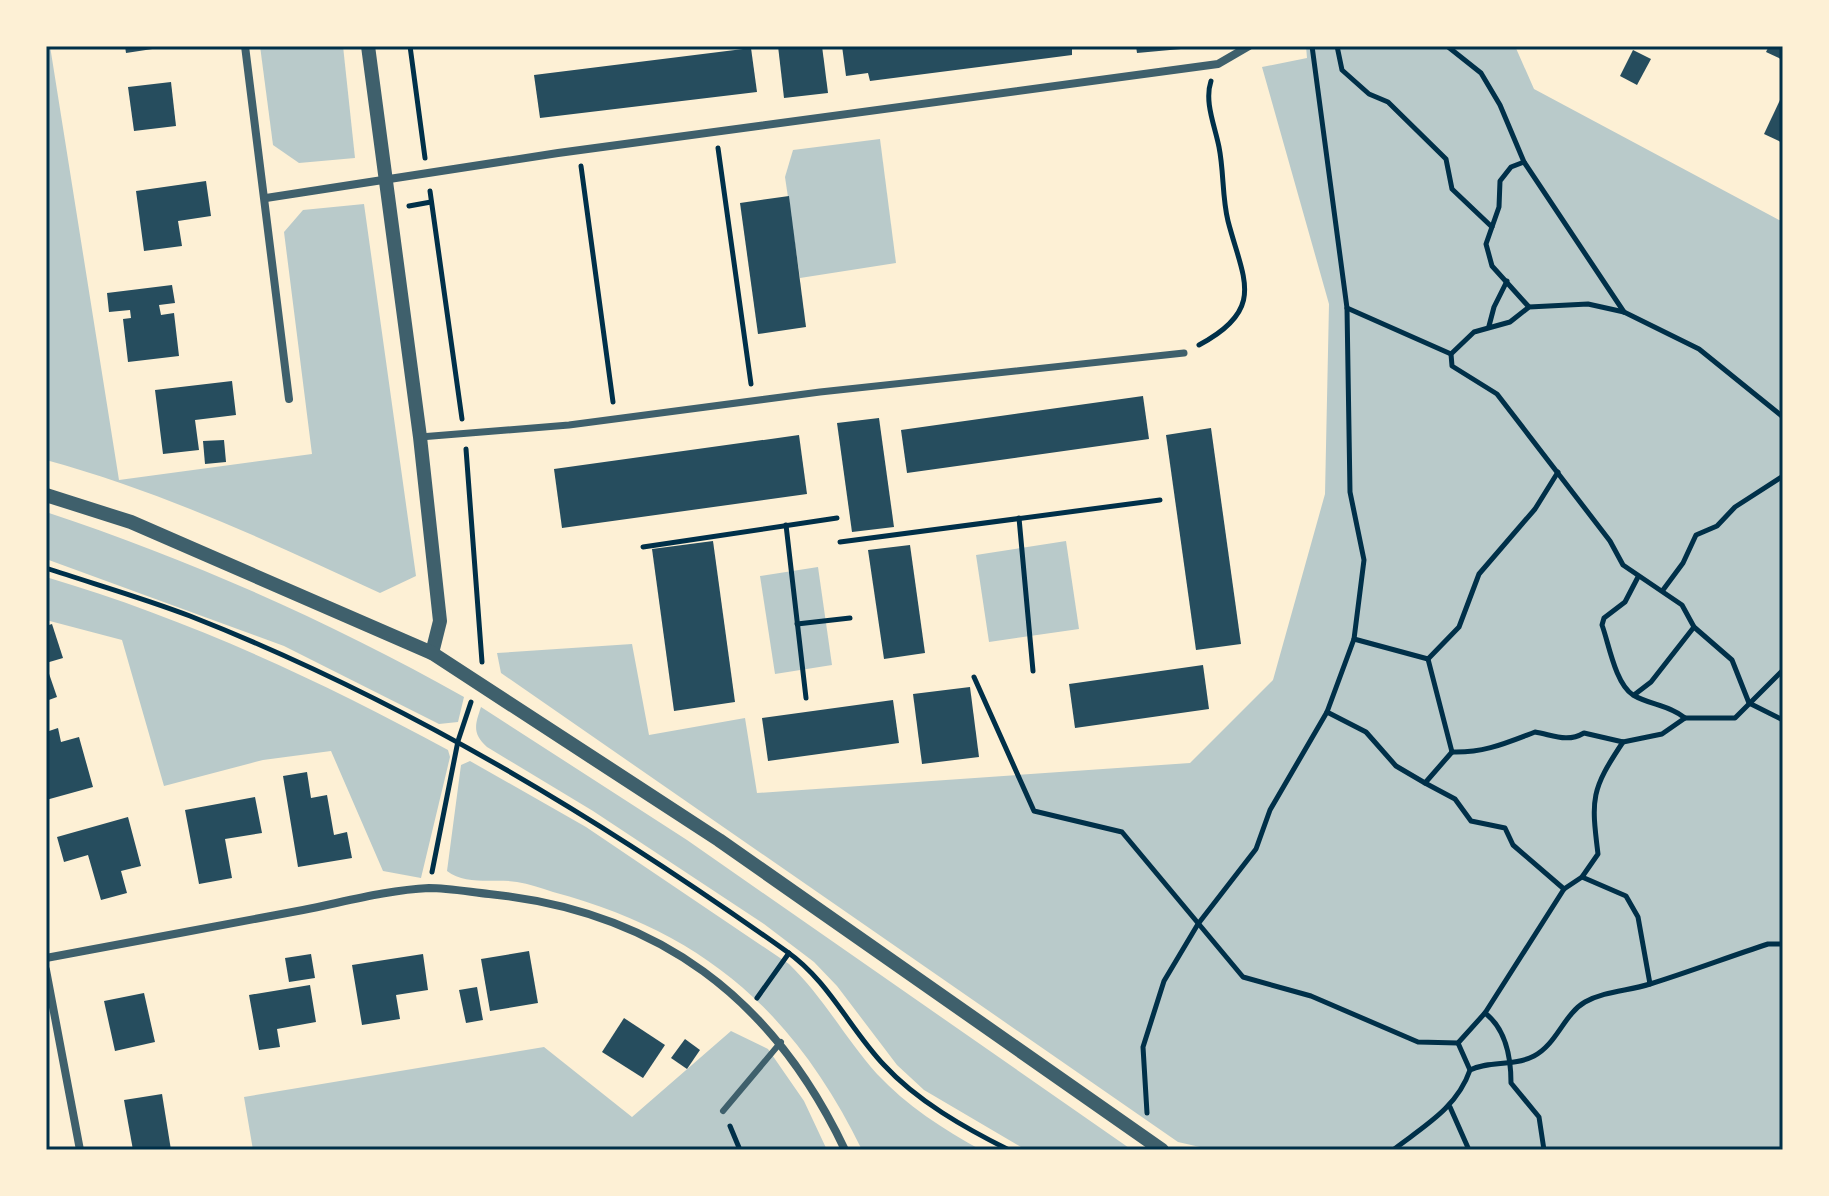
<svg xmlns="http://www.w3.org/2000/svg" width="1829" height="1196" font-family="Rubik,sans-serif">
	<style>
		.green { fill: #b9caca }
		.building { fill: #264d5e }
		.lines { fill: none; stroke-linecap: round; stroke-linejoin: round }
		.path { stroke: #003049; stroke-width: 5 }
		.service { stroke: #3f606c; stroke-width: 6 }
		.pedestrian { stroke: #3f606c; stroke-width: 7 }
		.minor { stroke: #3f606c; stroke-width: 8 }
		.tertiary { stroke: #3f606c; stroke-width: 14 }
		.neatline { fill: none; stroke: #003049; stroke-width: 3 }
	</style>
	<rect width="100%" height="100%" fill="#fdf0d5"/>
	<g class="green">
		<path d="M46,46H50L119,480L312,454L284,232L303,210L364,204L416,576L380,593C270,542 163,492 46,460Z"/>
		<polygon points="260,46 343,46 355,158 299,163 273,145"/>
		<polygon points="1306,46 1515,46 1534,89 1783,222 1783,1150 1213,1150 1178,1142 501,673 497,653 632,644 649,735 745,718 757,793 1190,763 1273,680 1325,494 1329,304 1262,67 1307,58"/>
		<polygon points="880,139 896,263 800,278 785,177 793,150"/>
		<path d="M46,512C191,560 331,622 464,697L458,722L439,724L284,646L46,559Z"/>
		<polygon points="1066,541 1079,629 989,642 976,555"/>
		<polygon points="818,567 832,665 775,674 760,576"/>
		<path d="M46,577C185,618 320,680 448,750L450,757L421,878L383,871L331,751L263,760L164,786L122,640L46,620Z"/>
		<path d="M481,707L687,840L1132,1150H1026L924,1090L897,1065L837,986L814,962L764,924L593,811L487,747C472,733 475,725 481,707Z"/>
		<path d="M470,761L586,827L789,964C824,998 845,1038 877,1074C906,1105 944,1130 981,1150H862C794,1011 703,932 553,892C541,888 529,884 517,882C495,878 466,886 447,871L461,765Z"/>
		<polygon points="731,1031 768,1049 804,1101 827,1150 253,1150 244,1097 544,1047 632,1117"/>
	</g>
	<g class="building">
		<polygon points="125,46 159,46 159,48 126,53"/>
		<polygon points="778,46 822,46 828,93 784,98"/>
		<polygon points="842,46 1072,46 1072,55 870,81 868,73 846,76"/>
		<polygon points="1136,46 1192,46 1192,48 1137,53"/>
		<polygon points="1769,46 1783,46 1783,60 1766,52"/>
		<polygon points="751,48 757,92 540,118 534,75"/>
		<polygon points="1633,50 1651,59 1637,85 1620,76"/>
		<polygon points="171,82 176,126 134,131 128,87"/>
		<polygon points="1780,100 1783,102 1783,143 1764,134"/>
		<polygon points="206,181 211,216 178,221 182,246 144,251 136,191"/>
		<polygon points="789,196 806,327 758,334 740,203"/>
		<polygon points="172,285 175,303 159,305 161,315 174,313 179,356 128,362 123,319 131,318 130,310 109,312 107,293"/>
		<polygon points="232,381 236,415 195,420 199,450 163,454 155,390"/>
		<polygon points="1143,396 1149,439 907,473 901,430"/>
		<polygon points="879,418 894,527 852,532 837,423"/>
		<polygon points="1211,428 1241,644 1196,650 1166,435"/>
		<polygon points="799,435 807,494 562,528 554,469"/>
		<polygon points="224,440 226,462 205,464 203,441"/>
		<polygon points="713,541 735,702 674,711 652,549"/>
		<polygon points="910,545 925,653 884,659 868,550"/>
		<polygon points="52,624 63,658 46,663 46,626"/>
		<polygon points="46,665 57,697 46,701"/>
		<polygon points="1203,665 1209,709 1075,728 1069,684"/>
		<polygon points="970,687 979,757 922,764 913,694"/>
		<polygon points="893,700 899,743 768,761 762,718"/>
		<polygon points="58,728 61,742 79,737 93,787 46,800 46,732"/>
		<polygon points="307,772 311,798 327,795 334,835 347,832 352,858 298,867 283,776"/>
		<polygon points="255,797 262,833 225,839 232,878 199,884 185,810"/>
		<polygon points="128,817 141,866 121,871 127,893 101,900 88,855 64,862 57,837"/>
		<polygon points="529,951 538,1003 490,1011 481,959"/>
		<polygon points="311,954 315,978 289,982 285,958"/>
		<polygon points="423,954 428,990 396,995 400,1019 362,1025 352,965"/>
		<polygon points="310,985 316,1022 277,1029 280,1047 259,1050 249,995"/>
		<polygon points="477,987 483,1020 466,1023 459,990"/>
		<polygon points="144,993 155,1042 115,1051 104,1001"/>
		<polygon points="624,1018 665,1045 643,1078 602,1052"/>
		<polygon points="685,1039 700,1050 687,1069 671,1058"/>
		<polygon points="162,1094 171,1150 133,1150 124,1100"/>
	</g>
	<g class="lines">
		<g class="path">
			<polyline points="410,46 425,158"/>
			<polyline points="1337,46 1342,70 1369,94 1388,102 1446,159 1452,189 1492,227"/>
			<polyline points="1447,46 1481,73 1500,105 1524,162 1624,312"/>
			<polyline points="718,148 751,384"/>
			<polyline points="1524,162 1511,167 1500,181 1499,207 1486,244 1492,266 1529,307"/>
			<polyline points="581,166 613,402"/>
			<polyline points="430,191 462,419"/>
			<polyline points="409,206 431,202"/>
			<polyline points="1347,308 1451,354"/>
			<polyline points="1489,326 1494,307 1507,281"/>
			<path d="M1199,345C1267,309 1243,279 1228,221C1222,197 1224,172 1219,147C1215,126 1204,102 1211,81"/>
			<polyline points="1783,417 1699,349 1624,312 1588,304 1529,307 1510,322 1474,332 1451,354 1452,366 1497,394 1610,541 1623,565 1682,605 1694,627 1732,660 1749,703 1783,720"/>
			<polyline points="466,449 482,662"/>
			<polyline points="1019,518 1033,671"/>
			<polyline points="786,525 806,698"/>
			<polyline points="840,542 1160,500"/>
			<polyline points="643,547 837,518"/>
			<path d="M46,568C94,584 143,598 190,616C404,700 599,818 786,951C829,981 849,1028 884,1065C917,1101 965,1128 1009,1150"/>
			<path d="M1638,577L1625,602L1604,618L1602,625C1609,644 1615,683 1633,695C1650,705 1669,705 1685,718"/>
			<polyline points="1663,590 1683,563 1696,535 1717,526 1735,507 1783,476"/>
			<polyline points="797,624 850,618"/>
			<polyline points="1354,639 1428,659 1459,627 1479,574 1535,509 1558,472"/>
			<polyline points="1428,659 1452,752"/>
			<path d="M974,677L1034,811L1122,832L1243,977L1311,996L1418,1042L1458,1043L1485,1013L1564,889L1582,877L1598,854C1591,798 1591,790 1623,742"/>
			<polyline points="1634,695 1651,682 1694,627"/>
			<polyline points="1327,712 1366,732 1396,766 1425,783 1452,752"/>
			<path d="M1452,752C1484,753 1506,743 1535,732C1553,735 1567,743 1584,733L1623,742L1662,734L1685,718H1735L1783,670"/>
			<polyline points="1425,783 1455,799 1471,821 1505,828 1513,845 1564,889"/>
			<polyline points="432,872 458,741 471,702"/>
			<polyline points="1582,877 1626,896 1638,917 1650,984"/>
			<polyline points="757,998 789,953"/>
			<path d="M1485,1013C1506,1029 1511,1057 1511,1083L1539,1117L1544,1150"/>
			<path d="M1470,1070C1490,1060 1512,1067 1534,1056C1557,1044 1564,1014 1585,1002C1605,991 1628,991 1650,984C1689,972 1728,957 1768,944H1783"/>
			<polyline points="1450,1107 1469,1150"/>
			<polyline points="1147,1113 1143,1047 1164,981 1198,924 1256,849 1270,810 1327,712 1354,639 1364,560 1350,492 1347,308 1312,46"/>
			<polyline points="730,1126 740,1150"/>
			<path d="M1393,1150C1424,1126 1457,1108 1470,1070L1458,1043"/>
		</g>
		<polyline class="service" points="723,1111 781,1042"/>
		<polyline class="pedestrian" points="420,437 569,425 820,392 1184,353"/>
		<g class="minor">
			<polyline points="245,46 289,399"/>
			<polyline points="266,198 558,153 1218,64 1249,46"/>
			<path d="M46,958C132,942 217,926 303,910C344,902 387,890 429,888C448,888 470,892 489,894C658,911 773,998 845,1150"/>
			<polyline points="46,970 80,1150"/>
		</g>
		<g class="tertiary">
			<polyline points="368,46 420,437 440,621 432,653"/>
			<polyline points="46,495 131,522 432,653 719,840 1162,1150"/>
		</g>
	</g>
	<rect width="1829" height="1196" fill="none" stroke="#fdf0d5" stroke-width="96"/>
	<rect x="48" y="48" width="1733" height="1100" class="neatline"/>
</svg>
